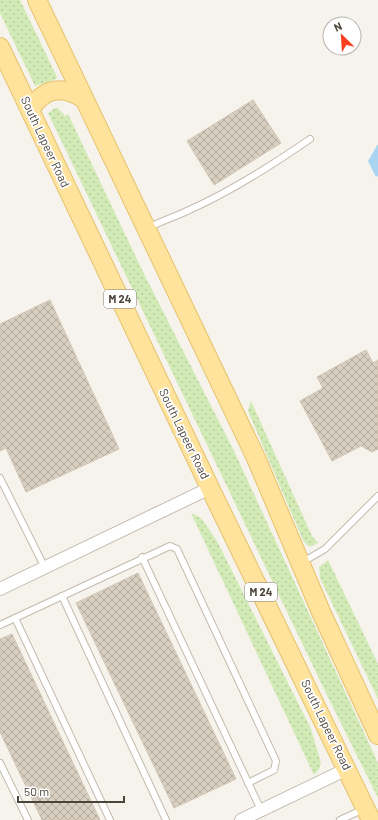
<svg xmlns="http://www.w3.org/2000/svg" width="378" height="820" font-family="Barlow,sans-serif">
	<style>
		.grass { fill: url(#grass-dots) }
		.water { fill: #a9d4f2 }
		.building { fill: url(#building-cross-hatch); stroke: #d3c7b4 }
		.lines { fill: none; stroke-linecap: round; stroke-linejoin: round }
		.service-casing { stroke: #c2bbae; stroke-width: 8 }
		.minor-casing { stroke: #c2bbae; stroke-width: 14 }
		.primary-casing { stroke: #e6c16a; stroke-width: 20 }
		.service { stroke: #fff; stroke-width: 6 }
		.minor { stroke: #fff; stroke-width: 12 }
		.primary { stroke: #ffe39c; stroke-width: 18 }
		.labels { text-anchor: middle; stroke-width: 3.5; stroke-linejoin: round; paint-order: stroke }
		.shield { fill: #fff; stroke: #817c74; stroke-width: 1 }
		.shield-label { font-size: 11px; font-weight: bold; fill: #4b4439 }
		.street-label { font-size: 12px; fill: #4b4439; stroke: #fff }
	</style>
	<defs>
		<pattern id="grass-dots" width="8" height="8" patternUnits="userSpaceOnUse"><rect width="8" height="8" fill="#d2eab5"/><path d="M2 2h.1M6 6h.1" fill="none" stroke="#b6ca9c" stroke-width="1.8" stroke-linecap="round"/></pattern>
		<pattern id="building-cross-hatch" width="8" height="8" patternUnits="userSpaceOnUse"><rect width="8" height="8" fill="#d8cfc1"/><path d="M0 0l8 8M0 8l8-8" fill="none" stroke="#b1aa9e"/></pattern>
	</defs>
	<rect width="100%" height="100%" fill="#f6f3ec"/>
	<g class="grass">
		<polygon points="0,0 20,0 57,77 56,79 35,86 0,13"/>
		<polygon points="57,107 65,116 68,114 144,274 234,451 378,763 378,798 324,689 48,113"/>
		<polygon points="251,401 312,536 318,543 312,546 308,546 303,540 248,411"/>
		<polygon points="191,513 201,518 217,541 311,729 321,763 319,769 314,775"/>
		<polygon points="328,560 378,664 378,699 320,578 319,567"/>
	</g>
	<polygon class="water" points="378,144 378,176 376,177 368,161"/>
	<g class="building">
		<polygon points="253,100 281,143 214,185 187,141"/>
		<polygon points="50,300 119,449 26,492 6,448 0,451 0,324"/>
		<polygon points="366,350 373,363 378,360 378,449 372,452 361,446 332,461 300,401 323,388 317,377"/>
		<polygon points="138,573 236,779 174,808 76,603"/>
		<polygon points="12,634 100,820 42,820 0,732 0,639"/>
	</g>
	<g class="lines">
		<defs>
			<g id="service">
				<path d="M147,228C160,222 174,217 187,211C230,192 271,166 310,139"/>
				<polyline points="0,478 45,568"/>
				<polyline points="142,557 261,810"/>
				<polyline points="301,563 325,549 378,496"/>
				<polyline points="62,596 166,820"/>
				<polyline points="15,618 110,820"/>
				<polyline points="0,625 170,546 177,549 276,761 274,770 248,783"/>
				<polyline points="0,763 28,820"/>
				<polyline points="340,820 364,809"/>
			</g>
			<g id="minor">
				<polyline points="0,589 210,488"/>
				<polyline points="241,820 347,769"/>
			</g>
			<g id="primary">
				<polyline points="37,0 256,458 321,612 378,735"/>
				<polyline points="0,47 210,488 371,820"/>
				<path d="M30,110C44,87 63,85 84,99"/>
			</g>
		</defs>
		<use href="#service" class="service-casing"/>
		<use href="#minor" class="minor-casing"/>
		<use href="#primary" class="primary-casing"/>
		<use href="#service" class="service"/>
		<use href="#minor" class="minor"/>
		<use href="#primary" class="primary"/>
	</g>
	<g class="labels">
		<g class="shield">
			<rect x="104" y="290" width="32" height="18" rx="3"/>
			<rect x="245" y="583" width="32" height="18" rx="3"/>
		</g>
		<g class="shield-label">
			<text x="120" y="303">M 24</text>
			<text x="261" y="596">M 24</text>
		</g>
		<g class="street-label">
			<text transform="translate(45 142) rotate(65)" y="4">South Lapeer Road</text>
			<text transform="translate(184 434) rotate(64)" y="4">South Lapeer Road</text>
			<text transform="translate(326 725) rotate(64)" y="4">South Lapeer Road</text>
		</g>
	</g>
	<g transform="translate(342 36) rotate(335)"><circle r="19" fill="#ffffff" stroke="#b7b4b0"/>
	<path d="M0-3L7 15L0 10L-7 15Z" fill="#fc3f1d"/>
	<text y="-6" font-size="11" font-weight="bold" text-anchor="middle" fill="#4b4439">N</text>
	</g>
	<path d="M18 796v6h106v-6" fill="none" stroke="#4b4439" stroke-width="2"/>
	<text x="24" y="796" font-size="12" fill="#4b4439" stroke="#ffffff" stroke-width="3" paint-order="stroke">50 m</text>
</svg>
